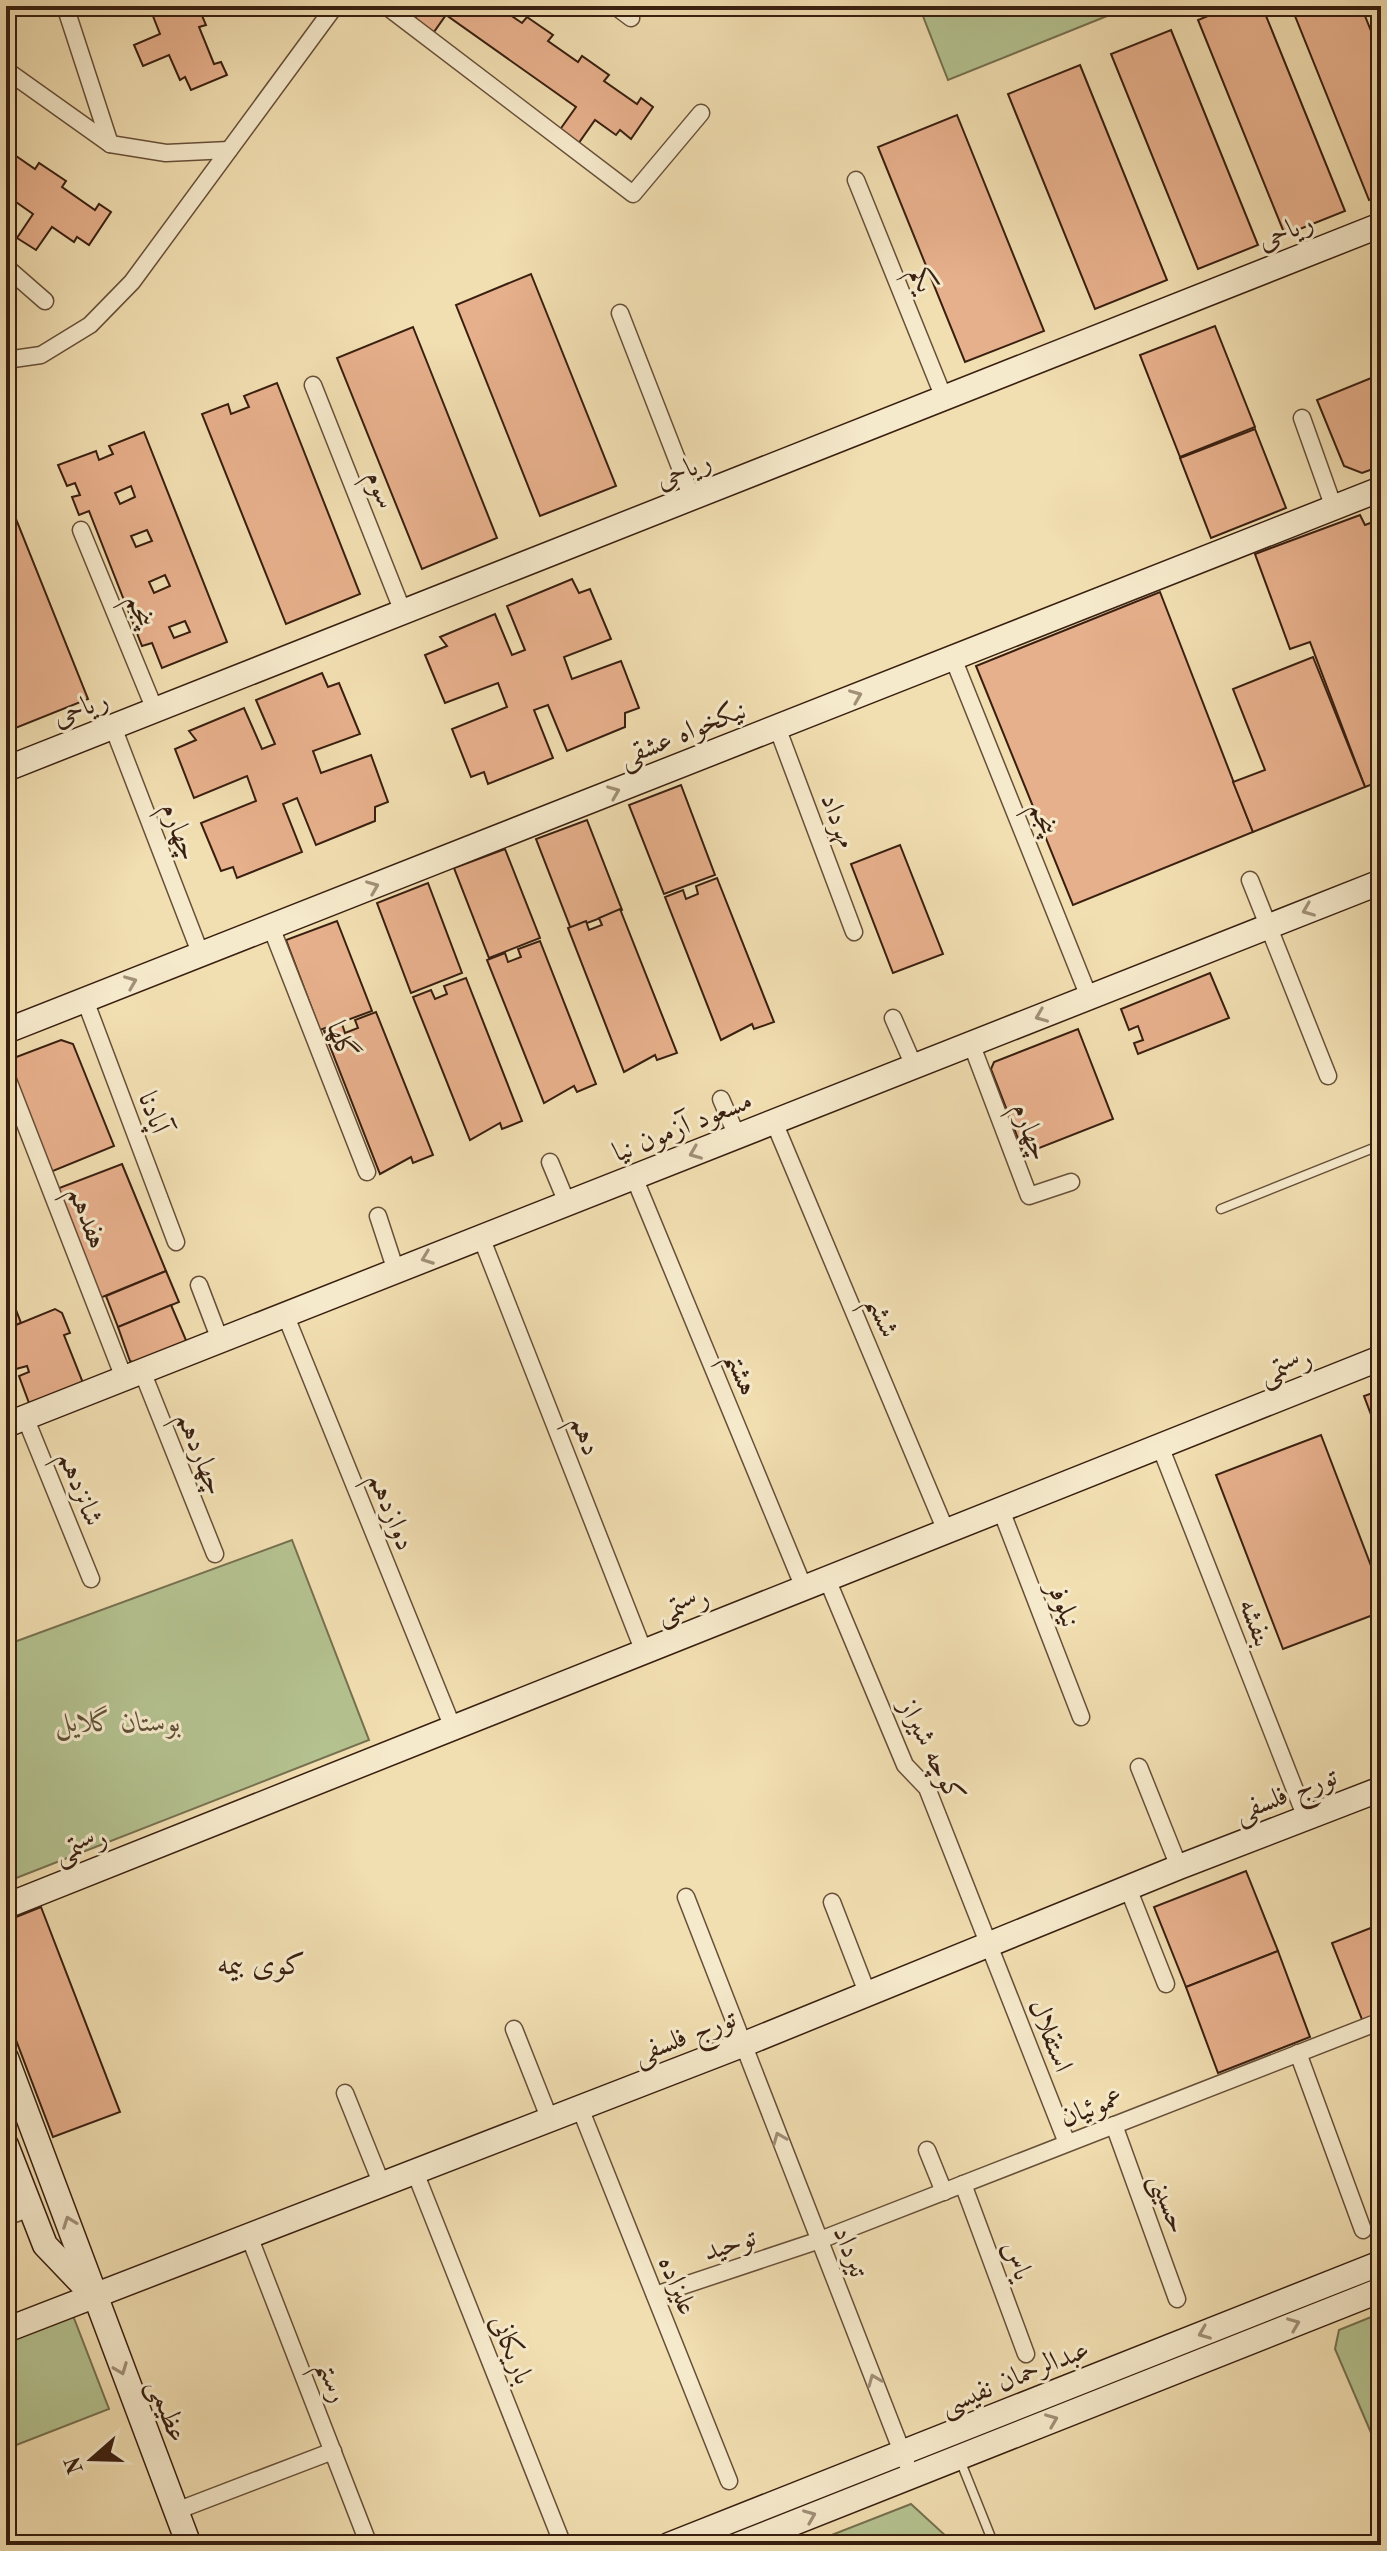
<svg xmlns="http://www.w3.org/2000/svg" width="1387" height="2551" font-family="'Old Standard TT',Amiri,serif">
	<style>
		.green { fill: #b4c290; stroke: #767050; stroke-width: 2 }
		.building { fill: #e7b08c; stroke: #391f10; stroke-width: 2; fill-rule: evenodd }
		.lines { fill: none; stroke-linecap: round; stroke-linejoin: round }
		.lane-casing { stroke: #674f38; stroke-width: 11 }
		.street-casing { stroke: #674f38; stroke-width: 19 }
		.secondary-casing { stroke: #391f10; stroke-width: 27 }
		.lane { stroke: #f6eacc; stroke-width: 8 }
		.street { stroke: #f6eacc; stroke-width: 16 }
		.secondary { stroke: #f6eacc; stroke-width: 24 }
		.oneway { stroke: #a18f77 }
		.labels { text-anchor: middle; stroke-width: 6; stroke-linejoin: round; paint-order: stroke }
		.street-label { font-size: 28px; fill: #391f10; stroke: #f6eacc }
		.park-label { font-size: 28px; font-style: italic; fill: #5e5036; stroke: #f6eacc }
		.neighbourhood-label { font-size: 30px; fill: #391f10; stroke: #f6eacc }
	</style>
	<rect width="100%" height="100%" fill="#f1deb1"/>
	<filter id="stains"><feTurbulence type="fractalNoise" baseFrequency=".0025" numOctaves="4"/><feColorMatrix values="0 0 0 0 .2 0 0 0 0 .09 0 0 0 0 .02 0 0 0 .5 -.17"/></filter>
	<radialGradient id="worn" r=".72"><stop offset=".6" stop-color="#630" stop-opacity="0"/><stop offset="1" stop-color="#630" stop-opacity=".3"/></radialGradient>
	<g class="green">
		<polygon points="919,6 1132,6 948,80"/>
		<polygon points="292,1540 369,1740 6,1882 6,1645"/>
		<polygon points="72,2313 109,2409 6,2449 6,2330"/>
		<polygon points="1381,2313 1381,2456 1335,2349 1339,2330"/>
		<polygon points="911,2504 947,2537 951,2545 806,2545"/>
	</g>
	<g class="building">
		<polygon points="149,6 198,6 206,25 199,27 214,64 221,62 227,75 191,90 185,77 180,80 169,55 143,66 134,45 160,34"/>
		<polygon points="424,6 497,6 522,23 527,17 553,35 548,41 578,62 582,56 609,75 604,81 637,104 641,98 653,107 631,139 620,130 616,135 595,120 578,144 559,131 576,107 446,15 429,39 410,25"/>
		<polygon points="1232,6 1262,6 1345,211 1285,235 1198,20"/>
		<polygon points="1291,6 1361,6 1381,56 1381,195 1369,200"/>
		<polygon points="1171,30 1258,245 1198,269 1111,54"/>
		<polygon points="1080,65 1167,280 1095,309 1008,94"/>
		<polygon points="957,115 1044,331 965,362 878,147"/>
		<polygon points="6,149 35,169 39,163 66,181 62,187 95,210 99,204 111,212 89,245 77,237 74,242 52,227 36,250 17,238 33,214 6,195"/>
		<polygon points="531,274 616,486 540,516 456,305"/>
		<polygon points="1215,326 1255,427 1180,457 1140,355"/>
		<polygon points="413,327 497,538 422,569 337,358"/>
		<polygon points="1381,374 1381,466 1362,473 1344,466 1317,400"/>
		<polygon points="277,383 360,594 286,624 202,414 228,404 231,414 249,407 244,396"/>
		<polygon points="1255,429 1286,508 1211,538 1180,458"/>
		<path d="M144,432L227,642L162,668L152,643L142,646L89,511L79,515L72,497L80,495L75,483L67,486L58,465L96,451L99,460L113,454L109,446ZM131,486L135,497L120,504L115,493ZM147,530L152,541L136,547L131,536ZM165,575L170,586L154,593L149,582ZM185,621L190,632L174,638L169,627Z"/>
		<polygon points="6,494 88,699 13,729 6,712"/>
		<polygon points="1360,515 1365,525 1381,519 1381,781 1365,787 1310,642 1290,649 1255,554"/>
		<polygon points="572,579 579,593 590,589 611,639 564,657 572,679 621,661 639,708 625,713 625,727 567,751 548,705 534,710 553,758 488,784 484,772 471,777 452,729 507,707 498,683 445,703 425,655 447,646 440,637 495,614 512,655 525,650 507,606"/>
		<polygon points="1160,592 1253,832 1073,905 976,666"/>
		<polygon points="1313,657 1365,787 1253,832 1233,782 1265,770 1233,689"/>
		<polygon points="322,673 328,687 339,683 360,734 313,751 321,773 371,755 388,802 375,807 375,821 316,845 297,798 283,804 302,852 237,878 233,867 221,871 201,823 256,801 247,776 194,798 175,749 196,740 189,731 244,708 262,749 275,744 256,700"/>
		<polygon points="681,785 715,875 664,894 629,805"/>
		<polygon points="587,820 622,910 571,929 536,839"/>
		<polygon points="900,845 943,954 893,973 851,864"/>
		<polygon points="505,849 540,938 489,958 454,868"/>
		<polygon points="717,878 774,1022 754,1029 752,1024 721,1040 665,897 683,890 686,899 698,894 696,886"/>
		<polygon points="428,883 462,973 411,993 377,903"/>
		<polygon points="620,909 677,1053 657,1060 655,1055 624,1072 568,928 586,921 589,930 602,925 599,918"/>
		<polygon points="337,921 372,1011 320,1030 286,940"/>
		<polygon points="540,941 596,1084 577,1092 574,1086 544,1103 487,960 505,953 508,962 521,957 518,949"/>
		<polygon points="1210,973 1229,1018 1138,1054 1134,1043 1143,1040 1138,1026 1129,1030 1121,1009"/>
		<polygon points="466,978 522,1121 502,1129 500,1123 470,1140 413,997 431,990 435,999 447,994 444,986"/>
		<polygon points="376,1012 433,1155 413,1163 411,1157 380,1174 324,1031 342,1024 345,1033 358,1028 355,1020"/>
		<polygon points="1078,1029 1113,1119 1024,1154 991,1069 994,1062"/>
		<polygon points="61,1040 73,1044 114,1146 48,1173 7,1069 11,1059"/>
		<polygon points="122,1164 166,1271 100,1298 54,1190"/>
		<polygon points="166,1271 179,1302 118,1327 106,1296"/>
		<polygon points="6,1284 21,1323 6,1329"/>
		<polygon points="171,1305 188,1345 139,1365 130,1361 118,1327"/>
		<polygon points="55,1309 62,1313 70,1333 64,1335 83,1383 29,1403 19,1376 29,1372 27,1366 16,1369 6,1335 13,1332 11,1327"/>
		<polygon points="1381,1390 1381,1441 1364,1396"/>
		<polygon points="1321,1435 1381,1592 1381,1612 1283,1649 1216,1475"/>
		<polygon points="1246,1871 1278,1951 1186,1987 1154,1907"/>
		<polygon points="41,1907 120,2112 53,2137 6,2014 6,1921"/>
		<polygon points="1381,1924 1381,2015 1363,2022 1332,1943"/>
		<polygon points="1278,1951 1310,2037 1218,2073 1186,1987"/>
	</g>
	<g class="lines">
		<defs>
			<g id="lane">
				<polyline points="1221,1209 1381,1145"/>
				<polyline points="960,2460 994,2545"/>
			</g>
			<g id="street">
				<polyline points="65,6 110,144"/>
				<polyline points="386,6 633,194 701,113"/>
				<polyline points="615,6 631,18 626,6"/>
				<polyline points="6,70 110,144 166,153 229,150"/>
				<polyline points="856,180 944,398"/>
				<polyline points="6,267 45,301"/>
				<polyline points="620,313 692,498"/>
				<polyline points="6,360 41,355 90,325 132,282 335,6"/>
				<polyline points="313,385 403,612"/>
				<polyline points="1302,418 1334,508"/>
				<polyline points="81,530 155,710"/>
				<polyline points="953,658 1089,997"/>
				<polyline points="113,727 201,955"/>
				<polyline points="777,727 854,932"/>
				<polyline points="1250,880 1328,1076"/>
				<polyline points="271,927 367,1172"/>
				<polyline points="85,1000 176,1242"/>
				<polyline points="893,1018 914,1066"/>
				<polyline points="971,1043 1029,1196 1071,1182"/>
				<polyline points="6,1075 124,1378"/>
				<polyline points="721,1099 737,1136"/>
				<polyline points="774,1122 946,1531"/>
				<polyline points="550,1162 567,1203"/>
				<polyline points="634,1177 804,1588"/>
				<polyline points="378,1216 396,1271"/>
				<polyline points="481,1237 644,1652"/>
				<polyline points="199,1285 220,1340"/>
				<polyline points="285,1314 453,1728"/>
				<polyline points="142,1371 215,1554"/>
				<polyline points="25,1417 91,1579"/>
				<polyline points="1160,1446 1306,1818"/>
				<polyline points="1001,1510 1081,1717"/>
				<polyline points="827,1579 905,1765 927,1788 1067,2143"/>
				<polyline points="1139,1767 1179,1867"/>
				<polyline points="1128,1888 1166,1984"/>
				<polyline points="686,1897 906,2462"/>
				<polyline points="832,1902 868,1995"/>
				<polyline points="514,2029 550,2120"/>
				<polyline points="1298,2053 1363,2230"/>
				<polyline points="345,2093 382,2185"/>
				<polyline points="580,2108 729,2481"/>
				<polyline points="1114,2125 1177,2299"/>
				<polyline points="927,2150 944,2192"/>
				<polyline points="415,2172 563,2545"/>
				<polyline points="963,2184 1026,2354"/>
				<polyline points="6,2217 30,2208"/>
				<polyline points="249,2236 369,2545"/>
				<polyline points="655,2295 820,2240 1381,2021"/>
				<polyline points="176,2511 333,2451"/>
			</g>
			<g id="secondary">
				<polyline points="6,769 1381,225"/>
				<polyline points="6,1031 1381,489"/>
				<polyline points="6,1425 1381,882"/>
				<polyline points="6,1906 1381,1358"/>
				<polyline points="6,2058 189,2545"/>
				<polyline points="6,2145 45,2245 89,2291"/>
				<polyline points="6,2330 742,2045 1179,1867 1381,1789"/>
				<polyline points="669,2545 1381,2263"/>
				<polyline points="738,2545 1381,2290"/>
			</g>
		</defs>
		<use href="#lane" class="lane-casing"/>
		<use href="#street" class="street-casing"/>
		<use href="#secondary" class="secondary-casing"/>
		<use href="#lane" class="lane"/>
		<use href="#street" class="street"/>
		<use href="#secondary" class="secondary"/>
	</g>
	<defs><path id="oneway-chevron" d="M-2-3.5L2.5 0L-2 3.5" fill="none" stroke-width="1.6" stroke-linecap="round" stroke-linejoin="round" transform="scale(2)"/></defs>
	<g class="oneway">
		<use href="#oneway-chevron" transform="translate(856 696) rotate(-22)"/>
		<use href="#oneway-chevron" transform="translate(614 792) rotate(-22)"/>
		<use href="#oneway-chevron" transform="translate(373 887) rotate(-22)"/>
		<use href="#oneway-chevron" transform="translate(1308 910) rotate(158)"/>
		<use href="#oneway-chevron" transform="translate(131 982) rotate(-22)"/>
		<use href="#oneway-chevron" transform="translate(1041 1016) rotate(158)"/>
		<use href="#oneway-chevron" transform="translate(695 1153) rotate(158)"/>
		<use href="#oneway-chevron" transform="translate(427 1258) rotate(159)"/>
		<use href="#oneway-chevron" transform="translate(779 2138) rotate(-112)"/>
		<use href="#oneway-chevron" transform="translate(69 2222) rotate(-110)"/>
		<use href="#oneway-chevron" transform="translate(1294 2324) rotate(-22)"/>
		<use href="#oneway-chevron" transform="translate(1204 2333) rotate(158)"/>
		<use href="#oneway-chevron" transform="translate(121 2369) rotate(69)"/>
		<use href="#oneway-chevron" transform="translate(874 2380) rotate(-112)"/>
		<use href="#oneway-chevron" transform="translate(1052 2420) rotate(-22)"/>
		<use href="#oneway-chevron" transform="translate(810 2516) rotate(-22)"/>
	</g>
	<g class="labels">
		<g class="street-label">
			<text transform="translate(1285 230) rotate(-22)" y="10">ریاحی</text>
			<text transform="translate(924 279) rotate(68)" y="10">یکم</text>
			<text transform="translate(683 469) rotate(-22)" y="10">ریاحی</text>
			<text transform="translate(382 489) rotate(68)" y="10">سوم</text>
			<text transform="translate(142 610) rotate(68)" y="10">پنجم</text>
			<text transform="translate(80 707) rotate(-21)" y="10">ریاحی</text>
			<text transform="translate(682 732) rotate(-22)" y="10">نیکخواه عشقی</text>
			<text transform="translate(1045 818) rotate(68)" y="10">پنجم</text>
			<text transform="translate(840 820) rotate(69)" y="10">مهرداد</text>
			<text transform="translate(181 831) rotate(69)" y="10">چهارم</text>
			<text transform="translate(343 1040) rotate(69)" y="10">گلها</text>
			<text transform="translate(155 1112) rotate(69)" y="10">آپادنا</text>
			<text transform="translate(682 1125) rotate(-22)" y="10">مسعود آزمون نیا</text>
			<text transform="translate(1032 1131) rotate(69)" y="10">چهارم</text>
			<text transform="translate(89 1217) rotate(69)" y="10">هفدهم</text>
			<text transform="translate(884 1316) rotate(67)" y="10">ششم</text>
			<text transform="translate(1285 1365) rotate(-22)" y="10">رستمی</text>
			<text transform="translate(743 1373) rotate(68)" y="10">هشتم</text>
			<text transform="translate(587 1435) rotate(69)" y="10">دهم</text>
			<text transform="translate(202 1453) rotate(68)" y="10">چهاردهم</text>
			<text transform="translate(82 1488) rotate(68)" y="10">شانزدهم</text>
			<text transform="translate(393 1511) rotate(68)" y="10">دوازدهم</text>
			<text transform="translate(682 1604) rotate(-22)" y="10">رستمی</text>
			<text transform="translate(1065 1604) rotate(69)" y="10">نیلوفر</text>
			<text transform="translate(1257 1622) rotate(69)" y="10">بنفشه</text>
			<text transform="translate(933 1750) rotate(63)" y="10">کوچه شیراز</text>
			<text transform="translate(1285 1793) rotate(-21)" y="10">تورج فلسفی</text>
			<text transform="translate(80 1844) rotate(-22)" y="10">رستمی</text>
			<text transform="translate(684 2035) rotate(-21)" y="10">تورج فلسفی</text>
			<text transform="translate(1052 2035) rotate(68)" y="10">استقلال</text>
			<text transform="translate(1091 2106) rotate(-21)" y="10">عموئیان</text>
			<text transform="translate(1170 2203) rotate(70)" y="10">حسینی</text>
			<text transform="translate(729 2243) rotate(-18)" y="10">توحید</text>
			<text transform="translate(852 2251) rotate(69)" y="10">تیرداد</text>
			<text transform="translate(1019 2260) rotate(70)" y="10">یاس</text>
			<text transform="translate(679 2285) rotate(68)" y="10">علیزاده</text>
			<text transform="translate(513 2349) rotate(68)" y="10">باریکانی</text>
			<text transform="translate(1014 2376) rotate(-22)" y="10">عبدالرحمان نفیسی</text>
			<text transform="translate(334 2381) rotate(69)" y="10">رستم</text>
			<text transform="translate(169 2410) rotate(69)" y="10">عظیمی</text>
		</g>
		<g class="park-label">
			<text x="118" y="1731">بوستان گلایل</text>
		</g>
		<g class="neighbourhood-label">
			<text x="261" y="1974">کوی بیمه</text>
		</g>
	</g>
	<rect width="1387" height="2551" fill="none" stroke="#f1deb1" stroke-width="32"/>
	<rect x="8" y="8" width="1371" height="2535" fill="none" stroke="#391f10" stroke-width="4"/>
	<rect x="16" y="16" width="1355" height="2519" fill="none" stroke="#391f10" stroke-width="2"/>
	<g transform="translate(92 2459) rotate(250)" stroke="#f6eacc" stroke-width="6" paint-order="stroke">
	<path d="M0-6L14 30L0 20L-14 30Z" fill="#391f10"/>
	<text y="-12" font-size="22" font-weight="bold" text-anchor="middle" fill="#391f10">N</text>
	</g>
	<rect width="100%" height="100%" filter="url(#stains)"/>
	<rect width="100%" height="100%" fill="url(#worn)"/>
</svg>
